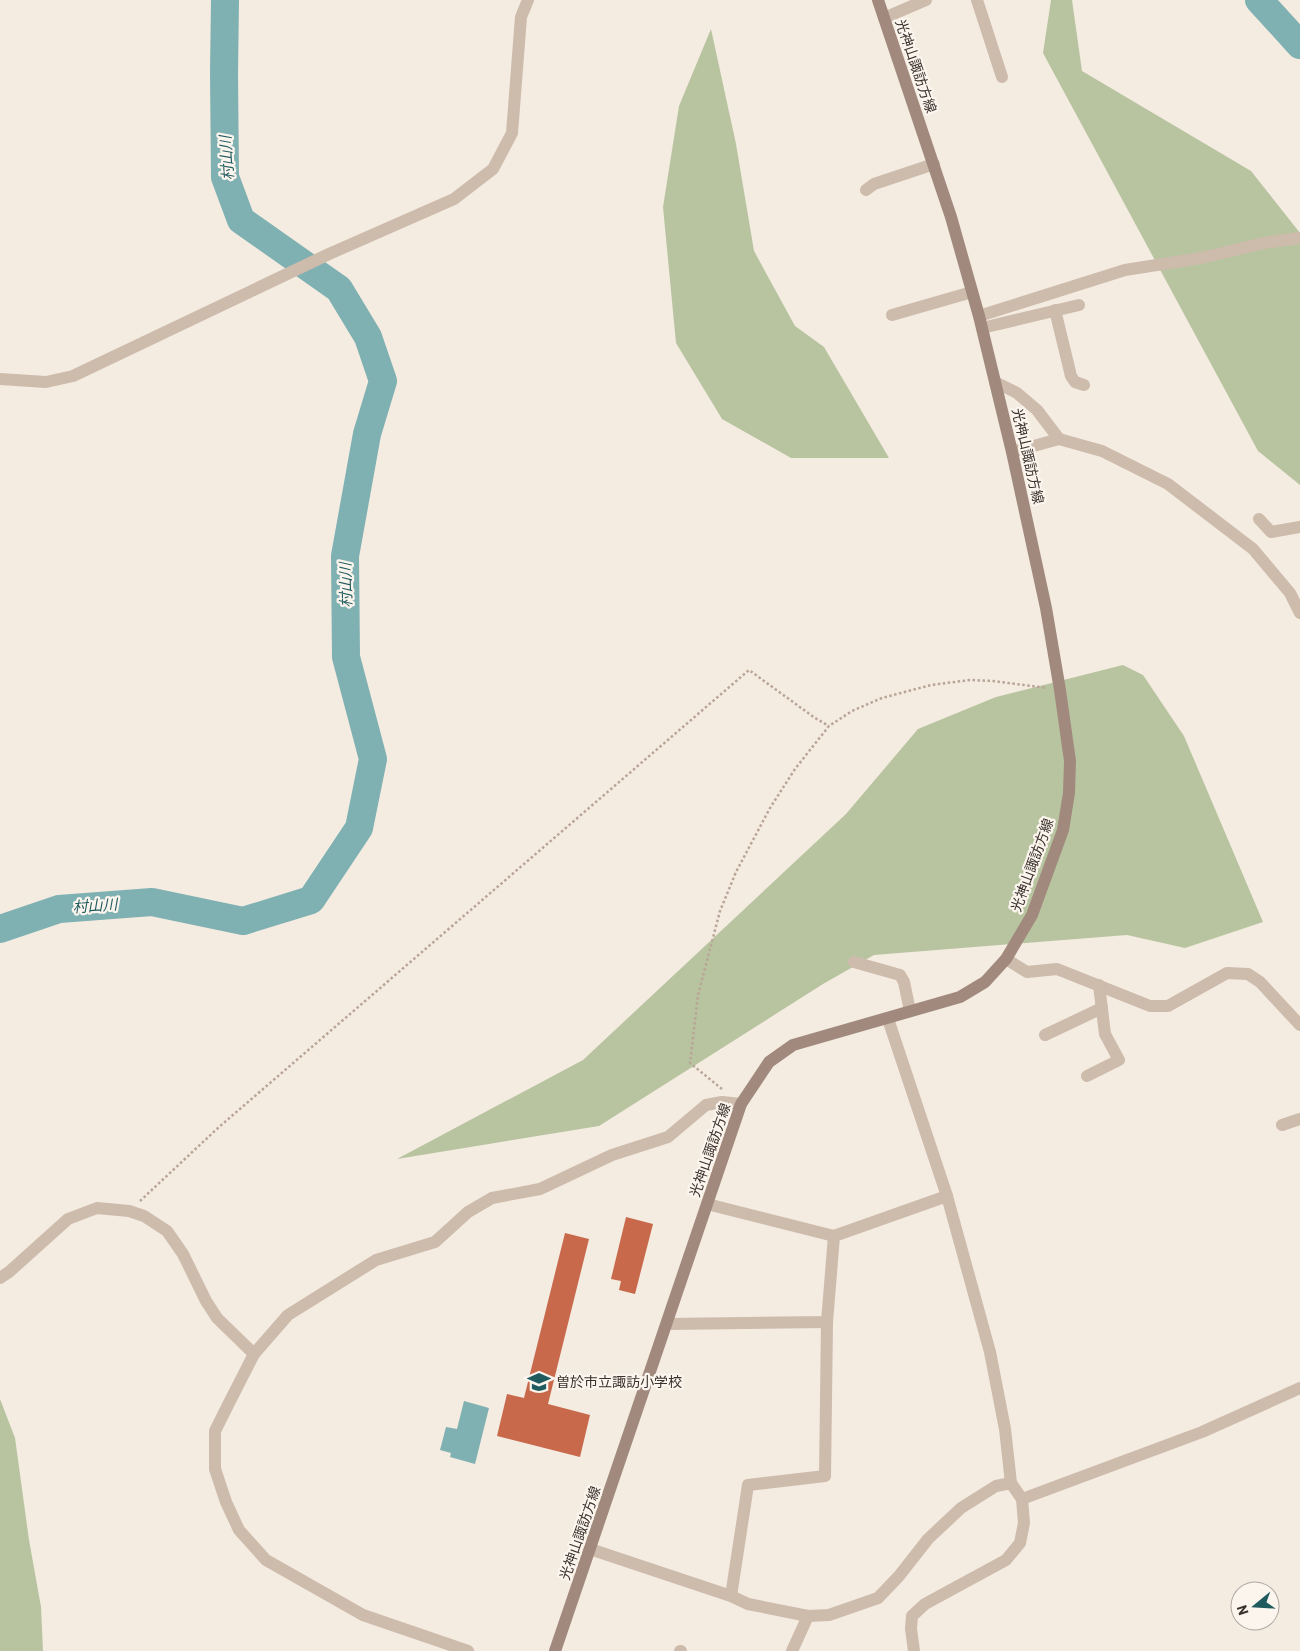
<svg xmlns="http://www.w3.org/2000/svg" width="1300" height="1651" font-family="Barlow,'Noto Sans JP',sans-serif">
	<style>
		.green { fill: #b8c4a0 }
		.water { fill: #7fb0b2 }
		.lines { fill: none; stroke-linecap: round; stroke-linejoin: round }
		.river { stroke: #7fb0b2; stroke-width: 28 }
		.building { fill: #c8694b }
		.path { stroke: #b9a596; stroke-width: 2.5; stroke-dasharray: 2.5 2.5; stroke-linecap: butt }
		.minor { stroke: #cdbbac; stroke-width: 12 }
		.secondary { stroke: #a18a7d; stroke-width: 12 }
		.labels { text-anchor: middle; stroke-width: 4.5; stroke-linejoin: round; paint-order: stroke }
		.street-label { font-size: 14px; fill: #3b302b; stroke: #fbf5ee }
		.poi-label { font-size: 14px; fill: #3b302b; stroke: #fbf5ee; text-anchor: start }
		.water-label { font-size: 15px; font-style: italic; fill: #1f5a5e; stroke: #fbf5ee }
	</style>
	<rect width="100%" height="100%" fill="#f4ebe1"/>
	<g class="green">
		<polygon points="1051,0 1072,0 1082,71 1251,171 1300,233 1300,485 1258,451 1043,53"/>
		<polygon points="711,29 736,144 754,251 795,326 824,347 889,458 791,458 722,419 676,343 663,207 679,106"/>
		<polygon points="1123,665 1143,675 1184,736 1263,922 1185,948 1127,935 874,955 823,984 599,1126 397,1159 583,1060 846,814 918,729 996,697"/>
		<polygon points="0,1399 15,1438 29,1540 41,1607 43,1651 0,1651"/>
	</g>
	<polygon class="water" points="464,1401 489,1408 475,1464 450,1457 451,1453 440,1450 446,1427 457,1429"/>
	<g class="lines">
		<g class="river">
			<polyline points="1259,0 1300,45"/>
			<polyline points="0,929 59,909 152,902 243,921 311,900 359,828 373,759 346,657 345,556 367,434 383,381 368,337 339,289 241,220 225,177 224,73 225,0"/>
		</g>
	</g>
	<g class="building">
		<polygon points="626,1217 653,1224 635,1294 619,1290 621,1281 611,1279"/>
		<polygon points="565,1233 589,1239 548,1404 590,1415 580,1457 497,1436 507,1394 524,1398"/>
	</g>
	<g class="lines">
		<g class="path">
			<polyline points="722,1089 690,1063 698,995 720,911 736,872 770,808 795,769 829,726 852,711 882,698 931,685 970,680 993,681 1047,688"/>
			<polyline points="140,1201 219,1127 749,670 815,718 829,726"/>
		</g>
		<g class="minor">
			<polyline points="977,0 1002,77"/>
			<polyline points="884,18 926,0"/>
			<polyline points="866,190 874,184 934,164"/>
			<polyline points="1055,310 1071,376 1075,382 1084,385"/>
			<polyline points="892,315 972,292"/>
			<polyline points="979,316 1125,270 1201,258 1264,243 1300,238"/>
			<polyline points="982,328 1079,305"/>
			<polyline points="0,379 46,382 73,376 329,254 454,199 493,169 512,133 521,17 528,0"/>
			<polyline points="995,382 1017,393 1037,410 1059,439"/>
			<polyline points="1012,452 1059,439 1102,451 1168,484 1253,549 1290,593 1300,613"/>
			<polyline points="1259,519 1271,532 1300,527"/>
			<polyline points="1006,959 1027,972 1057,969 1150,1006 1168,1006 1227,973 1248,974 1260,982 1300,1025"/>
			<polyline points="854,962 900,975 904,982 910,1011"/>
			<polyline points="888,1019 947,1196 990,1352 1005,1429 1011,1483 1022,1499 1024,1523 1020,1543 1006,1560 925,1604 912,1616 911,1629 914,1651"/>
			<polyline points="1045,1035 1102,1008"/>
			<polyline points="1087,1076 1119,1060 1105,1034 1099,985"/>
			<polyline points="1282,1125 1300,1119"/>
			<polyline points="707,1204 834,1236"/>
			<polyline points="0,1278 9,1272 68,1219 97,1208 129,1211 144,1216 167,1231 183,1254 206,1301 217,1318 254,1354"/>
			<polyline points="667,1324 827,1322 834,1236 947,1196"/>
			<polyline points="1022,1499 1202,1432 1300,1388"/>
			<polyline points="590,1549 731,1596 748,1604 808,1616 829,1615 878,1598 899,1576 928,1539 961,1508 996,1486 1011,1483"/>
			<polyline points="731,1596 748,1485 825,1476 827,1322"/>
			<polyline points="468,1651 363,1615 266,1560 239,1530 226,1502 215,1469 215,1431 228,1405 254,1354 288,1315 376,1260 435,1242 468,1212 492,1198 540,1189 612,1155 668,1137 706,1105 722,1102 741,1104"/>
			<polyline points="680,1651 681,1651"/>
			<polyline points="792,1651 808,1616"/>
		</g>
		<polyline class="secondary" points="555,1651 741,1104 769,1062 793,1045 960,997 985,982 1006,959 1032,915 1063,830 1069,793 1070,761 1060,690 1046,608 1012,452 979,316 951,217 878,0"/>
	</g>
	<defs>
		<symbol id="school-bare" viewBox="-9 -9 18 18"><path d="M0-5L7-2L0 1L-7-2ZM-4 1L0 2.5L4 1V4Q0 6-4 4Z" fill="#1f5a5e" stroke="#fbf5ee" stroke-width="2.5" paint-order="stroke"/></symbol>
	</defs>
	<g fill-rule="evenodd">
		<use href="#school-bare" x="523" y="1366" width="32" height="32"/>
	</g>
	<g class="labels">
		<g class="street-label">
			<text transform="translate(916 66) rotate(71)" y="5">光神山諏訪方線</text>
			<text transform="translate(1028 456) rotate(77)" y="5">光神山諏訪方線</text>
			<text transform="translate(1032 865) rotate(-70)" y="5">光神山諏訪方線</text>
			<text transform="translate(710 1150) rotate(-71)" y="5">光神山諏訪方線</text>
			<text transform="translate(580 1533) rotate(-71)" y="5">光神山諏訪方線</text>
		</g>
		<g class="poi-label">
			<text x="556" y="1387">曽於市立諏訪小学校</text>
		</g>
		<g class="water-label">
			<text transform="translate(227 158) rotate(-94)" y="5">村山川</text>
			<text transform="translate(346 585) rotate(-91)" y="5">村山川</text>
			<text transform="translate(95 906) rotate(-4)" y="5">村山川</text>
		</g>
	</g>
	<g transform="translate(1255 1606) rotate(252)"><circle r="24" fill="#fbf5ee" stroke="#aea6a0"/>
	<path d="M0-4L9 19L0 12L-9 19Z" fill="#1f5a5e"/>
	<text y="-8" font-size="14" font-weight="bold" text-anchor="middle" fill="#3b302b">N</text>
	</g>
</svg>
